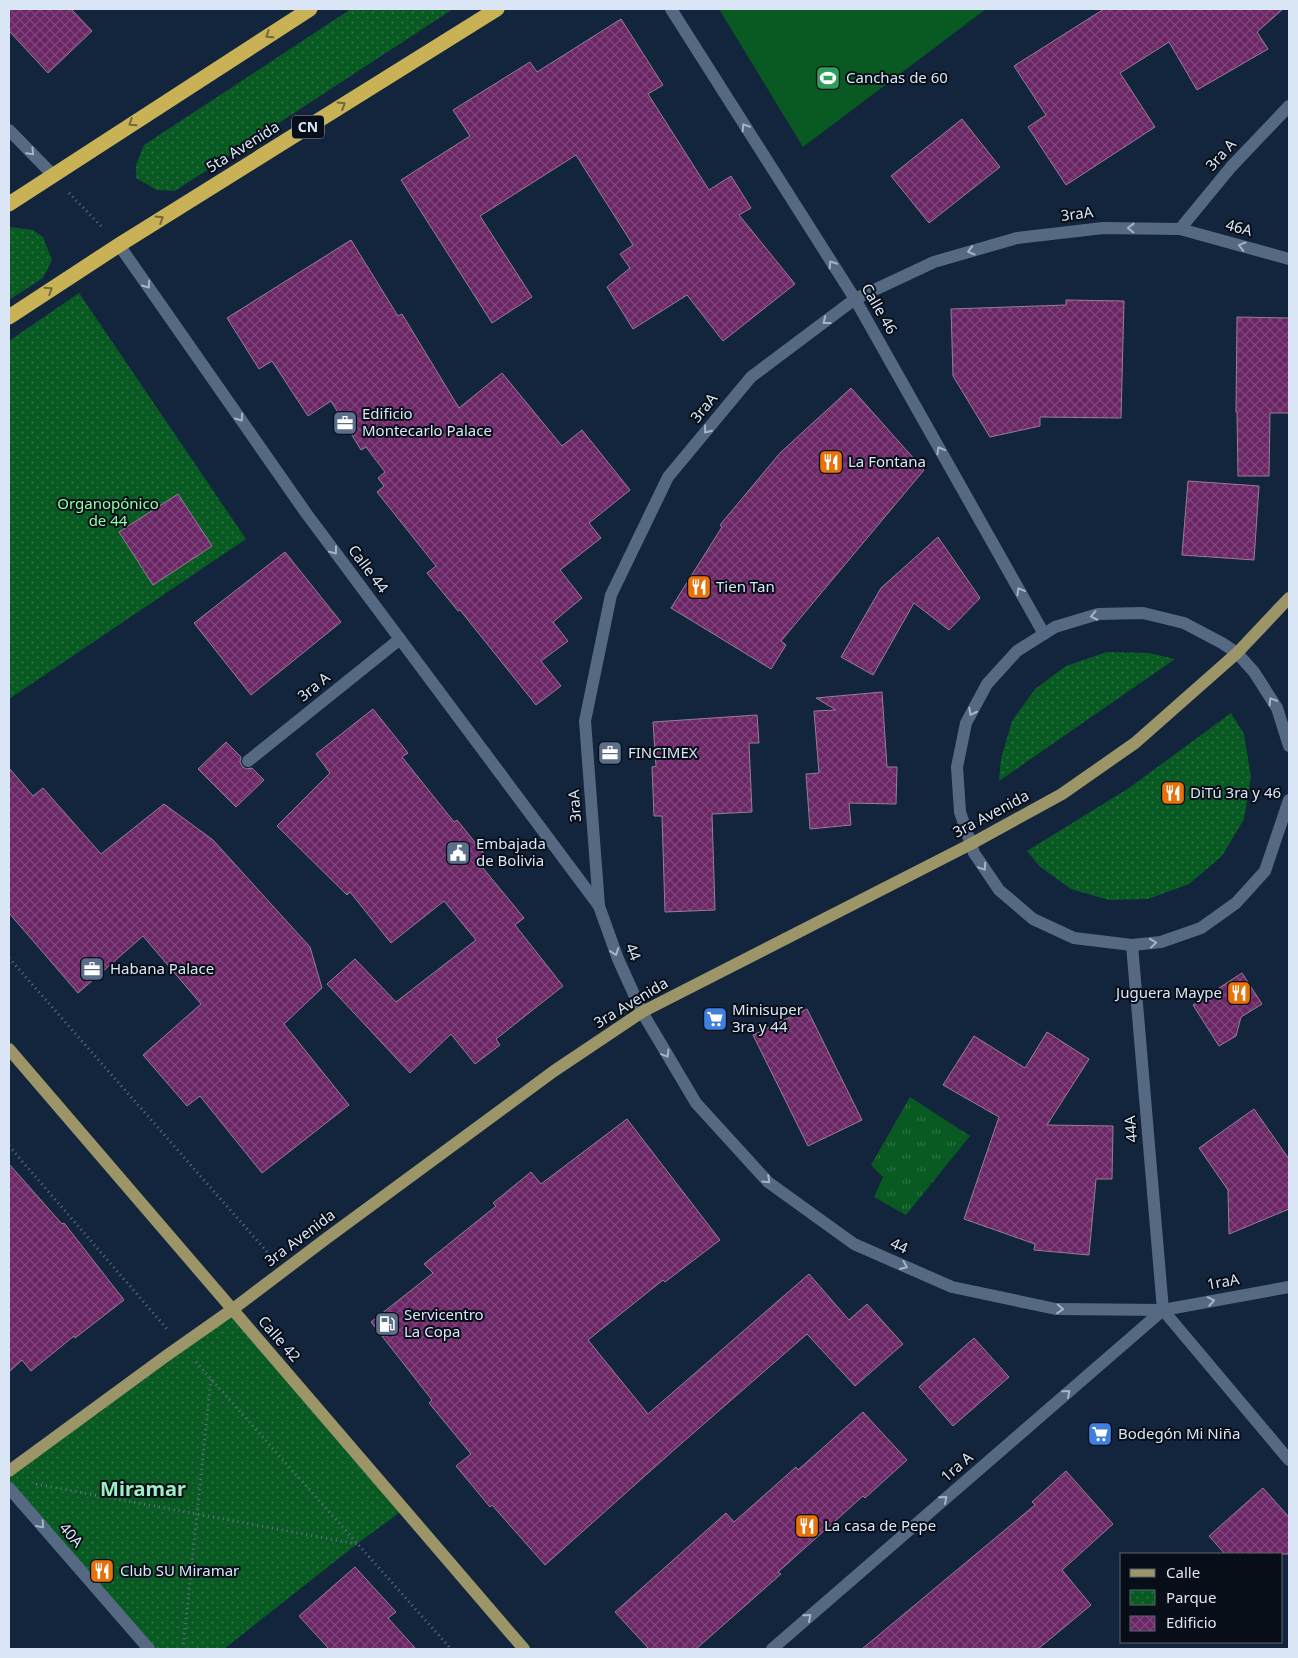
<svg xmlns="http://www.w3.org/2000/svg" width="1298" height="1658" font-family="'Noto Sans',sans-serif">
	<style>
		.grass { fill: url(#grass-tufts) }
		.park { fill: url(#park-dots) }
		.pitch { fill: #085a22 }
		.building { fill: url(#building-cross-hatch); stroke: #987c94 }
		.lines { fill: none; stroke-linecap: round; stroke-linejoin: round }
		.path { stroke: #617084; stroke-width: 3; stroke-dasharray: 1 4; stroke-linecap: butt }
		.minor { stroke: #556983; stroke-width: 12 }
		.major { stroke: #9b9567; stroke-width: 12 }
		.highway { stroke: #c9b255; stroke-width: 15 }
		.oneway { stroke: #72683a }
		.oneway2 { stroke: #a5b4c7 }
		.labels { text-anchor: middle; stroke-width: 4; stroke-linejoin: round; paint-order: stroke }
		.shield { fill: #070e18; stroke: #9ba5b3; stroke-width: 1 }
		.shield-label { font-size: 14px; font-weight: bold; fill: #dae6f5 }
		.poi-label { font-size: 15px; fill: #dae6f5; stroke: #070e18; text-anchor: start }
		.street-label { font-size: 15px; fill: #dae6f5; stroke: #070e18 }
		.park-label { font-size: 15px; fill: #91fda3; stroke: #070e18 }
		.district-label { font-size: 20px; font-weight: bold; fill: #9eeec1; stroke: #070e18 }
	</style>
	<defs>
		<pattern id="grass-tufts" width="24" height="20" patternUnits="userSpaceOnUse" patternTransform="scale(1.25)"><rect width="24" height="20" fill="#085a22"/><path d="M3 7l-1-3M5 7V3M7 7l1-3M15 17l-1-3M17 17v-4M19 17l1-3" fill="none" stroke="#2b7243"/></pattern>
		<pattern id="park-dots" width="8" height="8" patternUnits="userSpaceOnUse" patternTransform="scale(1.25)"><rect width="8" height="8" fill="#085a22"/><path d="M2 2h.1M6 6h.1" fill="none" stroke="#2b7243" stroke-width="1.8" stroke-linecap="round"/></pattern>
		<pattern id="building-cross-hatch" width="8" height="8" patternUnits="userSpaceOnUse" patternTransform="scale(1.25)"><rect width="8" height="8" fill="#6b2666"/><path d="M0 0l8 8M0 8l8-8" fill="none" stroke="#80467c"/></pattern>
	</defs>
	<rect width="100%" height="100%" fill="#13253c"/>
	<polygon class="grass" points="910,1097 970,1136 906,1215 874,1197 883,1177 871,1165"/>
	<g class="park">
		<polygon points="351,9 453,9 175,191 157,190 136,178 136,165 144,145"/>
		<polygon points="9,227 33,230 43,237 52,260 43,278 9,300"/>
		<polygon points="79,293 246,539 9,699 9,341"/>
		<polygon points="1107,652 1149,653 1175,659 999,781 1001,759 1012,721 1035,689 1066,666"/>
		<polygon points="1231,713 1244,734 1251,777 1244,819 1222,856 1189,884 1148,899 1109,900 1071,889 1039,866 1027,851 1129,788"/>
		<polygon points="233,1309 403,1510 357,1544 224,1649 149,1649 9,1488 9,1471"/>
	</g>
	<polygon class="pitch" points="719,9 986,9 803,147"/>
	<g class="building">
		<polygon points="9,9 71,9 92,31 48,73 9,31"/>
		<polygon points="1104,9 1283,9 1257,32 1268,49 1197,90 1169,42 1120,73 1155,127 1066,185 1028,127 1046,115 1014,66"/>
		<polygon points="621,19 663,85 648,94 709,190 731,176 751,208 739,215 795,284 723,341 687,295 633,329 607,287 630,268 620,254 633,245 576,155 480,216 532,297 492,323 401,180 470,136 453,110 530,62 537,72"/>
		<polygon points="962,119 1000,167 929,223 891,176"/>
		<polygon points="351,240 398,316 402,314 459,408 502,373 562,446 582,430 630,490 589,523 601,538 560,570 582,598 553,622 568,641 541,661 561,686 536,705 460,610 458,611 427,573 436,566 377,492 384,486 378,478 385,472 366,447 361,450 331,401 308,416 272,361 259,369 227,318"/>
		<polygon points="1066,300 1124,301 1121,418 1040,417 1040,426 990,437 953,376 951,309 1066,305"/>
		<polygon points="1237,317 1289,318 1289,413 1270,413 1269,476 1238,476 1237,412 1236,412"/>
		<polygon points="851,388 924,470 781,641 786,645 771,669 671,608 722,527 720,525 780,453"/>
		<polygon points="1188,481 1259,486 1254,560 1182,555"/>
		<polygon points="178,494 212,546 153,585 119,532"/>
		<polygon points="938,537 980,598 949,630 914,603 873,675 841,657 881,588"/>
		<polygon points="285,552 341,622 251,695 194,623"/>
		<polygon points="882,692 887,767 897,767 896,804 849,803 851,825 810,829 806,774 819,773 814,711 836,710 816,698"/>
		<polygon points="373,709 408,753 402,757 454,822 457,820 486,856 478,862 524,918 515,925 563,986 496,1039 500,1045 475,1064 451,1034 410,1073 327,984 355,959 396,1002 476,940 444,901 391,943 350,892 347,895 277,826 330,773 316,754"/>
		<polygon points="757,715 759,743 749,743 752,812 712,814 715,910 665,912 662,816 654,816 652,767 656,766 653,722"/>
		<polygon points="226,742 241,757 240,762 242,766 246,769 252,768 264,780 236,807 198,769"/>
		<polygon points="9,768 33,796 43,788 101,854 164,804 213,840 310,947 322,988 284,1024 349,1105 262,1173 200,1096 187,1106 143,1055 201,1004 143,936 78,993 9,913"/>
		<polygon points="1242,973 1262,1004 1241,1017 1236,1036 1219,1046 1193,1005"/>
		<polygon points="807,1009 862,1120 808,1146 753,1035"/>
		<polygon points="1047,1032 1089,1059 1047,1125 1113,1126 1112,1179 1096,1179 1089,1255 1034,1250 1035,1244 964,1219 999,1117 943,1085 974,1036 1025,1068"/>
		<polygon points="1254,1109 1289,1159 1289,1209 1229,1234 1228,1190 1199,1148"/>
		<polygon points="627,1119 720,1240 665,1282 663,1280 588,1340 648,1414 809,1274 849,1320 867,1304 903,1344 855,1386 807,1334 675,1449 545,1565 492,1505 490,1507 456,1466 471,1454 429,1403 432,1400 371,1322 433,1273 424,1264 496,1206 493,1203 531,1172 541,1184"/>
		<polygon points="9,1164 62,1224 64,1223 124,1300 75,1338 74,1336 31,1371 22,1360 9,1372"/>
		<polygon points="974,1338 1009,1377 953,1426 919,1387"/>
		<polygon points="863,1412 907,1460 865,1498 863,1496 778,1572 781,1574 696,1649 649,1649 615,1612 726,1513 734,1522 796,1467 798,1470"/>
		<polygon points="1066,1471 1113,1524 1062,1570 1091,1605 1038,1649 862,1649 1035,1505 1032,1502"/>
		<polygon points="1263,1488 1289,1517 1289,1554 1225,1554 1209,1536"/>
		<polygon points="355,1567 396,1612 388,1618 416,1649 329,1649 299,1616"/>
	</g>
	<g class="lines">
		<g class="path">
			<polyline points="69,193 103,228"/>
			<polyline points="9,958 268,1253"/>
			<polyline points="9,1146 167,1329"/>
			<polyline points="196,1362 451,1649"/>
			<polyline points="36,1484 357,1544"/>
			<polyline points="183,1649 211,1379"/>
		</g>
		<g class="minor">
			<polyline points="671,9 855,299 1044,634"/>
			<polyline points="9,130 53,175"/>
			<polyline points="1180,229 1231,167 1289,106"/>
			<polyline points="119,245 306,513 599,906"/>
			<polyline points="1289,259 1180,229 1103,228 1017,238 934,262 855,299 751,377 668,477 611,595 585,721 599,906 618,959 642,1012 696,1103 768,1182 854,1244 952,1287 1056,1309 1163,1310 1289,1287"/>
			<polyline points="1289,746 1277,708 1254,672 1237,653 1222,643 1184,623 1143,613 1098,614 1055,627 1017,651 987,684 966,723 957,767 960,812 974,853 999,890 1033,919 1074,938 1132,945 1161,942 1201,928 1236,903 1265,871 1289,800"/>
			<polyline points="248,761 400,639"/>
			<polyline points="1132,945 1163,1310"/>
			<polyline points="1163,1310 1289,1460"/>
			<polyline points="9,1488 149,1649"/>
			<polyline points="772,1649 1163,1310"/>
		</g>
		<g class="major">
			<polyline points="9,1049 524,1649"/>
			<polyline points="9,1471 166,1356 233,1309 327,1238 554,1071 642,1012 971,844 1062,794 1135,743 1237,653 1289,598"/>
		</g>
		<g class="highway">
			<polyline points="9,204 310,9"/>
			<polyline points="9,317 119,245 497,9"/>
		</g>
	</g>
	<defs><path id="oneway-chevron" d="M-2-3.5L2.5 0L-2 3.5" fill="none" stroke-width="1.6" stroke-linecap="round" stroke-linejoin="round" transform="scale(1.25)"/></defs>
	<g class="oneway">
		<use href="#oneway-chevron" transform="translate(269 35) rotate(147)"/>
		<use href="#oneway-chevron" transform="translate(342 105) rotate(-32)"/>
		<use href="#oneway-chevron" transform="translate(132 123) rotate(147)"/>
		<use href="#oneway-chevron" transform="translate(160 219) rotate(-32)"/>
		<use href="#oneway-chevron" transform="translate(49 290) rotate(-33)"/>
	</g>
	<g class="oneway2">
		<use href="#oneway-chevron" transform="translate(745 127) rotate(-122)"/>
		<use href="#oneway-chevron" transform="translate(31 152) rotate(46)"/>
		<use href="#oneway-chevron" transform="translate(1131 228) rotate(-179)"/>
		<use href="#oneway-chevron" transform="translate(1242 246) rotate(-165)"/>
		<use href="#oneway-chevron" transform="translate(971 251) rotate(164)"/>
		<use href="#oneway-chevron" transform="translate(832 264) rotate(-123)"/>
		<use href="#oneway-chevron" transform="translate(147 285) rotate(55)"/>
		<use href="#oneway-chevron" transform="translate(826 321) rotate(143)"/>
		<use href="#oneway-chevron" transform="translate(240 418) rotate(55)"/>
		<use href="#oneway-chevron" transform="translate(707 430) rotate(129)"/>
		<use href="#oneway-chevron" transform="translate(940 450) rotate(-119)"/>
		<use href="#oneway-chevron" transform="translate(334 551) rotate(53)"/>
		<use href="#oneway-chevron" transform="translate(1020 591) rotate(-119)"/>
		<use href="#oneway-chevron" transform="translate(1094 616) rotate(168)"/>
		<use href="#oneway-chevron" transform="translate(1272 701) rotate(-122)"/>
		<use href="#oneway-chevron" transform="translate(972 712) rotate(117)"/>
		<use href="#oneway-chevron" transform="translate(983 867) rotate(56)"/>
		<use href="#oneway-chevron" transform="translate(1153 943) rotate(-7)"/>
		<use href="#oneway-chevron" transform="translate(615 952) rotate(70)"/>
		<use href="#oneway-chevron" transform="translate(666 1054) rotate(59)"/>
		<use href="#oneway-chevron" transform="translate(767 1180) rotate(43)"/>
		<use href="#oneway-chevron" transform="translate(904 1266) rotate(24)"/>
		<use href="#oneway-chevron" transform="translate(1211 1301) rotate(-10)"/>
		<use href="#oneway-chevron" transform="translate(1060 1309) rotate(4)"/>
		<use href="#oneway-chevron" transform="translate(1067 1393) rotate(-41)"/>
		<use href="#oneway-chevron" transform="translate(944 1499) rotate(-41)"/>
		<use href="#oneway-chevron" transform="translate(41 1525) rotate(49)"/>
		<use href="#oneway-chevron" transform="translate(808 1617) rotate(-41)"/>
	</g>
	<defs>
		<symbol id="stadium-square" viewBox="-11 -11 22 22"><rect x="-9" y="-9" width="18" height="18" rx="4" fill="#2e9e5b" stroke="#070e18"/><path d="M0-5a6.5 5 0 1 0 0 10a6.5 5 0 1 0 0-10ZM-3.5-1.8h7v3.6h-7Z" fill="#fff"/></symbol>
		<symbol id="office-square" viewBox="-11 -11 22 22"><rect x="-9" y="-9" width="18" height="18" rx="4" fill="#5c6f8a" stroke="#070e18"/><path d="M-6-3h4V-5.5h4V-3h4V5H-6ZM-1-4.5V-3h2v-1.5ZM-6 0V1H6V0Z" fill="#fff"/></symbol>
		<symbol id="restaurant-square" viewBox="-11 -11 22 22"><rect x="-9" y="-9" width="18" height="18" rx="4" fill="#e8710a" stroke="#070e18"/><path d="M-5-6h1v4h1v-4h1v4h1v-4h1v5L-1.5 .5V6h-2V.5L-5-1ZM5-6V6H3V1.5H1.5Q1.5-4 5-6Z" fill="#fff"/></symbol>
		<symbol id="civic-square" viewBox="-11 -11 22 22"><rect x="-9" y="-9" width="18" height="18" rx="4" fill="#5c6f8a" stroke="#070e18"/><path d="M-.6-6.5H3V-4.5H.6V-3L4-1V1h2V6H-6V1h2V-1L-.6-3ZM-1.2 2.5V6h2.4V2.5Z" fill="#fff"/></symbol>
		<symbol id="supermarket-square" viewBox="-11 -11 22 22"><rect x="-9" y="-9" width="18" height="18" rx="4" fill="#3f7fe0" stroke="#070e18"/><path d="M-6-5.5h2.5l.6 2H6L4.5 2H-2.5L-4.4-4H-6ZM-1.5 3.2a1.3 1.3 0 1 0 .1 0ZM3 3.2a1.3 1.3 0 1 0 .1 0Z" fill="#fff"/></symbol>
		<symbol id="fuel-square" viewBox="-11 -11 22 22"><rect x="-9" y="-9" width="18" height="18" rx="4" fill="#5c6f8a" stroke="#070e18"/><path d="M-5.5-6h7V0h2V4h1.3V-2.5L3-4.5l.8-.8L6-3V5H2.5V1h-1V6h-7ZM-4.2-4.7v3.2H.2V-4.7Z" fill="#fff"/></symbol>
	</defs>
	<g fill-rule="evenodd">
		<use href="#stadium-square" x="814" y="64" width="28" height="28"/>
		<use href="#office-square" x="331" y="409" width="28" height="28"/>
		<use href="#restaurant-square" x="817" y="448" width="28" height="28"/>
		<use href="#restaurant-square" x="685" y="573" width="28" height="28"/>
		<use href="#office-square" x="596" y="739" width="28" height="28"/>
		<use href="#restaurant-square" x="1159" y="779" width="28" height="28"/>
		<use href="#civic-square" x="444" y="839" width="28" height="28"/>
		<use href="#office-square" x="78" y="955" width="28" height="28"/>
		<use href="#restaurant-square" x="1225" y="979" width="28" height="28"/>
		<use href="#supermarket-square" x="701" y="1005" width="28" height="28"/>
		<use href="#fuel-square" x="373" y="1310" width="28" height="28"/>
		<use href="#supermarket-square" x="1086" y="1420" width="28" height="28"/>
		<use href="#restaurant-square" x="793" y="1512" width="28" height="28"/>
		<use href="#restaurant-square" x="88" y="1557" width="28" height="28"/>
	</g>
	<g class="labels">
		<rect class="shield" x="292" y="115.5" width="32" height="23" rx="4"/>
		<g class="shield-label">
			<text x="308" y="132">CN</text>
		</g>
		<g class="poi-label">
			<text x="846" y="83">Canchas de 60</text>
			<text x="362" y="419">Edificio<tspan x="362" dy="17">Montecarlo Palace</tspan></text>
			<text x="848" y="467">La Fontana</text>
			<text x="716" y="592">Tien Tan</text>
			<text x="628" y="758">FINCIMEX</text>
			<text x="1190" y="798">DiTú 3ra y 46</text>
			<text x="476" y="849">Embajada<tspan x="476" dy="17">de Bolivia</tspan></text>
			<text x="110" y="974">Habana Palace</text>
			<text x="1222" y="998" text-anchor="end">Juguera Maype</text>
			<text x="732" y="1015">Minisuper<tspan x="732" dy="17">3ra y 44</tspan></text>
			<text x="404" y="1320">Servicentro<tspan x="404" dy="17">La Copa</tspan></text>
			<text x="1118" y="1439">Bodegón Mi Niña</text>
			<text x="824" y="1531">La casa de Pepe</text>
			<text x="120" y="1576">Club SU Miramar</text>
		</g>
		<g class="street-label">
			<text transform="translate(243 147) rotate(-32)" y="5">5ta Avenida</text>
			<text transform="translate(1221 155) rotate(-48)" y="5">3ra A</text>
			<text transform="translate(1077 214) rotate(-7)" y="5">3raA</text>
			<text transform="translate(1239 228) rotate(15)" y="5">46A</text>
			<text transform="translate(879 309) rotate(60)" y="5">Calle 46</text>
			<text transform="translate(704 408) rotate(-51)" y="5">3raA</text>
			<text transform="translate(368 569) rotate(53)" y="5">Calle 44</text>
			<text transform="translate(314 687) rotate(-39)" y="5">3ra A</text>
			<text transform="translate(575 806) rotate(-94)" y="5">3raA</text>
			<text transform="translate(991 814) rotate(-28)" y="5">3ra Avenida</text>
			<text transform="translate(633 952) rotate(68)" y="5">44</text>
			<text transform="translate(631 1003) rotate(-31)" y="5">3ra Avenida</text>
			<text transform="translate(1131 1129) rotate(-95)" y="5">44A</text>
			<text transform="translate(300 1238) rotate(-37)" y="5">3ra Avenida</text>
			<text transform="translate(899 1246) rotate(24)" y="5">44</text>
			<text transform="translate(1223 1282) rotate(-10)" y="5">1raA</text>
			<text transform="translate(279 1339) rotate(49)" y="5">Calle 42</text>
			<text transform="translate(957 1467) rotate(-41)" y="5">1ra A</text>
			<text transform="translate(71 1535) rotate(49)" y="5">40A</text>
		</g>
		<g class="park-label">
			<text x="108" y="509">Organopónico<tspan x="108" dy="17">de 44</tspan></text>
		</g>
		<g class="district-label">
			<text x="143" y="1496">Miramar</text>
		</g>
	</g>
	<rect width="1298" height="1658" fill="none" stroke="#dae6f5" stroke-width="20"/>
	<rect x="1120" y="1553" width="162" height="90" fill="#070e18" stroke="#5b6470"/>
	<rect x="1130" y="1569" width="25" height="8" fill="#9b9567" stroke="#5b6470"/>
	<text x="1166" y="1578" font-size="15" fill="#dae6f5">Calle</text>
	<rect x="1130" y="1590" width="25" height="15" fill="url(#park-dots)" stroke="#5b6470"/>
	<text x="1166" y="1603" font-size="15" fill="#dae6f5">Parque</text>
	<rect x="1130" y="1616" width="25" height="15" fill="url(#building-cross-hatch)" stroke="#5b6470"/>
	<text x="1166" y="1628" font-size="15" fill="#dae6f5">Edificio</text>
</svg>
